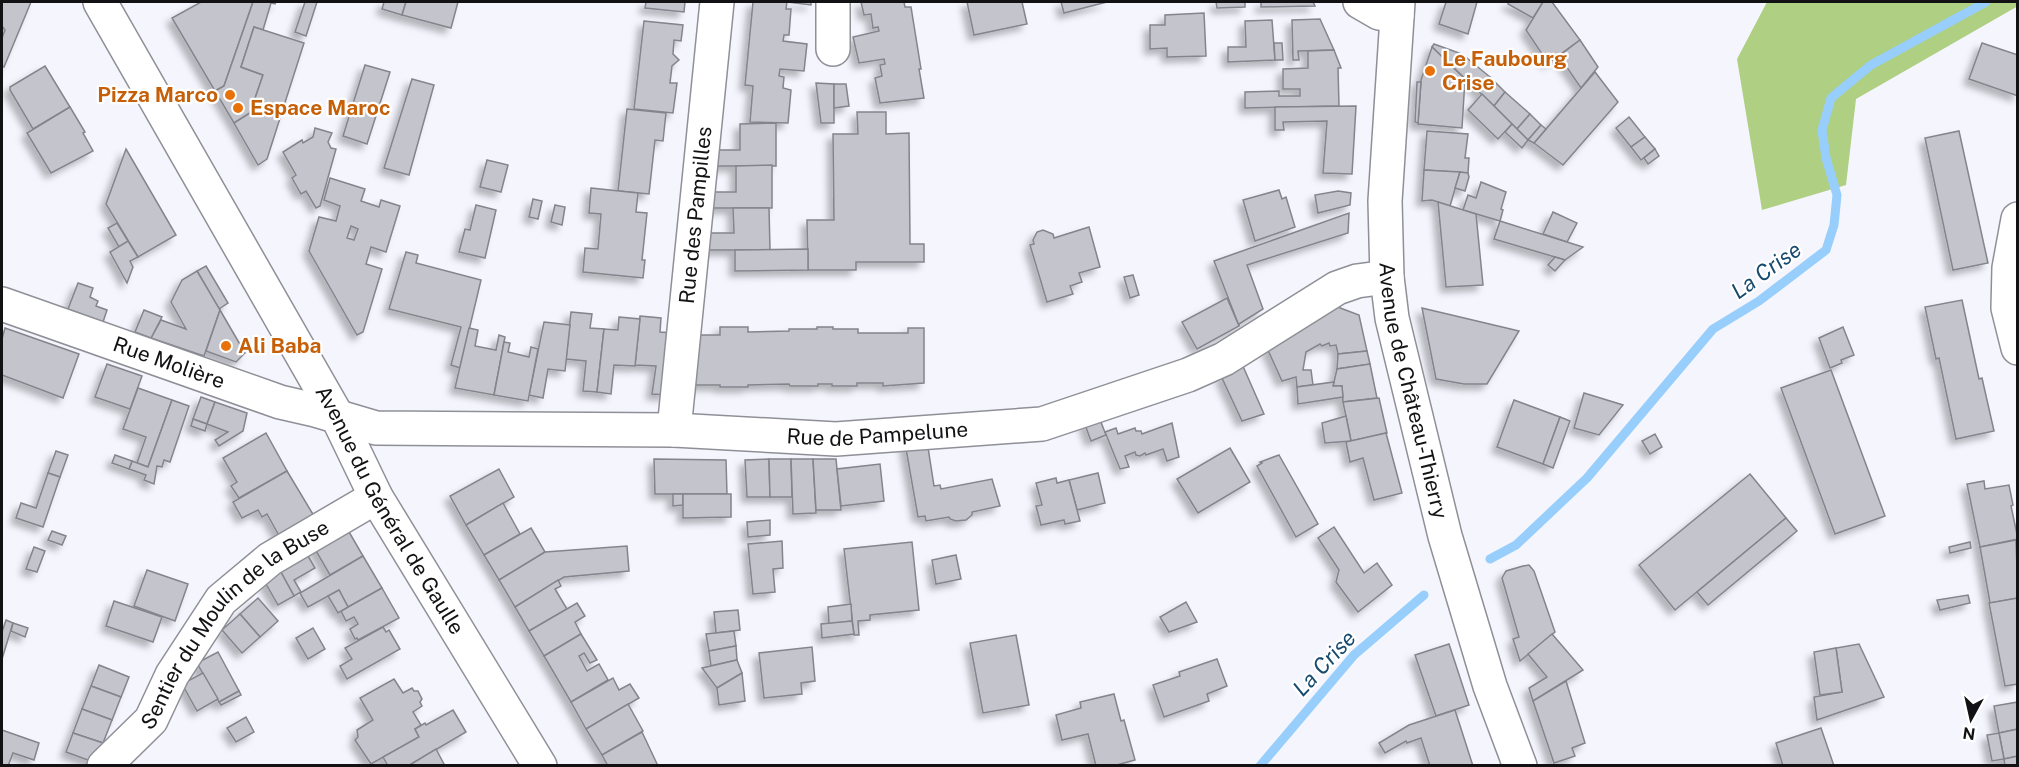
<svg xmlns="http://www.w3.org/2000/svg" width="2019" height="767" font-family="'Public Sans',sans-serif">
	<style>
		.forest { fill: #afcf83 }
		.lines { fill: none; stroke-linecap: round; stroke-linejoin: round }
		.stream { stroke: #97cefb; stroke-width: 9 }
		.building { fill: #c4c4cc; stroke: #84848c; stroke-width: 1.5; fill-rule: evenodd; filter: url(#shadow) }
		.minor-casing { stroke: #8f8f97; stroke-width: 36 }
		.major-casing { stroke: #8f8f97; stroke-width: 36 }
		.minor { stroke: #fff; stroke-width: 33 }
		.major { stroke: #fff; stroke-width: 33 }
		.food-dot { fill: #e8710a; stroke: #fff; stroke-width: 2 }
		.labels { text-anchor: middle; stroke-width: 4.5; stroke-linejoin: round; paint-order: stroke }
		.food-label { font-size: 21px; font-weight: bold; fill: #c56008; stroke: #fff; text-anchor: start }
		.street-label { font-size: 21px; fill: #121215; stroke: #fff }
		.water-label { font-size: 22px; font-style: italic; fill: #164a6e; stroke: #fff }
	</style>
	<defs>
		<filter id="shadow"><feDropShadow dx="-5.5" dy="5.5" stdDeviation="3" flood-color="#0004"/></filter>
	</defs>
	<rect width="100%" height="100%" fill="#f5f5fe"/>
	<polygon class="forest" points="1767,2 2017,2 2018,6 1856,99 1846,185 1762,210 1737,59"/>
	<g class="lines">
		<g class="stream">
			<polyline points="1490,559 1516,545 1587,478 1713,329 1759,301 1826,250 1834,225 1837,195 1826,158 1822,130 1831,98 1871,65 1986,2"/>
			<polyline points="1260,766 1354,655 1424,595"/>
		</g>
	</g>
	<g class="building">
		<polygon points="2,2 31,2 4,67 2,66 2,38 5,30 2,26"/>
		<polygon points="201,2 253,2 224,86 215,91 172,18"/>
		<polygon points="253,2 276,2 275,4 271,3 263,30 254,27 241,67 263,75 250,113 234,123 215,91 224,86"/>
		<polygon points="305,2 317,2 306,36 295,32"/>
		<polygon points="384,2 406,2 402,15 382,9"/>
		<polygon points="406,2 458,2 451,28 402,15"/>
		<polygon points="646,2 685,2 684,12 645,8"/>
		<polygon points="753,2 811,2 811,5 787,2 786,9 791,9 789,35 784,35 783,41 807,44 804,71 780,69 779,76 784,77 783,88 791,90 788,123 750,122 753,86 745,85"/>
		<polygon points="861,2 904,2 905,7 911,7 921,69 919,69 924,98 880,103 875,78 882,76 880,65 885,64 884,59 859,63 853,37 879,31 878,27 873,28 871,14 864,15"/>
		<polygon points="967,2 1022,2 1027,24 974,35"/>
		<polygon points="1061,2 1107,2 1064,13"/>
		<polygon points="1216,2 1245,2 1245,7 1217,8"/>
		<polygon points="1261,2 1313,2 1315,6 1261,7"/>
		<polygon points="1446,2 1477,2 1468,34 1439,24"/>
		<polygon points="1508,2 1543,2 1533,18 1508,4"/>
		<polygon points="1543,2 1552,2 1580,40 1548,63 1526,30"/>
		<polygon points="1204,13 1206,56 1167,57 1167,48 1150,49 1150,25 1165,25 1165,15"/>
		<polygon points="1320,19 1334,50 1298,51 1299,60 1293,60 1292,20"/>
		<polygon points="1272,20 1275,60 1228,62 1228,47 1246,47 1245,21"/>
		<polygon points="644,21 683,25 681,41 674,40 673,54 679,60 672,66 670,83 677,83 673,113 634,109"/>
		<polygon points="254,27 304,43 267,159 258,165 234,123 250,113 263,75 241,67"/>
		<polygon points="1580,40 1598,67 1581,88 1559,56"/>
		<polygon points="1274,43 1282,43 1283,60 1275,60"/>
		<polygon points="1982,43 2018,55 2018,96 1969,79"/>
		<polygon points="1434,44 1462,54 1452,66 1432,47"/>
		<polygon points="1432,47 1465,79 1462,128 1418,124 1421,80"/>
		<polygon points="1334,50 1341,68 1338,68 1339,106 1245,108 1245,92 1279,91 1279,96 1300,96 1300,89 1283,89 1283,69 1308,68 1308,51"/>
		<polygon points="1462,54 1490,77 1477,90 1452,66"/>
		<polygon points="365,65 390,72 367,144 343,136"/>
		<polygon points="45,66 70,107 33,129 10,90 10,87"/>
		<polygon points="1595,72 1618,102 1563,165 1534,143"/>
		<polygon points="1490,77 1505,92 1494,106 1477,90"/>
		<polygon points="412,79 434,85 409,175 384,168"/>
		<polygon points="1417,82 1421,82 1418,123 1415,122"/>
		<polygon points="816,83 834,84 834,123 821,123"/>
		<polygon points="834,84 846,84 849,106 834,108"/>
		<polygon points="1505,92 1530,114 1517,129 1494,106"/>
		<polygon points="1482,94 1512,124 1498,139 1468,110"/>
		<polygon points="1356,106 1352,174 1323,173 1327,121 1283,122 1284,130 1275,130 1275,107"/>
		<polygon points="70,107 85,132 83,133 93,151 51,173 27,133"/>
		<polygon points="627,109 666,113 663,141 655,140 649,194 618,191"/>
		<polygon points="857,112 886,112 886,134 909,133 910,244 924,244 924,262 856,262 856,270 808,270 807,220 834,220 833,134 858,134"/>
		<polygon points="1530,114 1541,125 1528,140 1517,129"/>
		<polygon points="1629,117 1645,137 1631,147 1616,128"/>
		<polygon points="776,123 776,166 713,166 713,150 740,150 740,124"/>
		<polygon points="1512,124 1528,140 1522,148 1505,132"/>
		<polygon points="1541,125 1546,129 1534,143 1528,140"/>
		<polygon points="315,128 332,133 328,142 331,148 336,149 320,206 316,208 306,191 301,194 292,178 296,175 283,152 302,140 303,143 313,137"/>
		<polygon points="1427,131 1468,134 1465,158 1469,158 1468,173 1424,170"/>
		<polygon points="1959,131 1988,263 1953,270 1925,138"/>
		<polygon points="1645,137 1655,149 1641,160 1631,147"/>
		<polygon points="126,149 176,235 138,257 106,204"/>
		<polygon points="1655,149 1659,156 1648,164 1644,158"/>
		<polygon points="487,160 508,165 501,192 480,187"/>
		<polygon points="772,165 772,208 709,208 709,192 736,192 736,166"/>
		<polygon points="1424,170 1460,172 1450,206 1432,200 1422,201"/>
		<polygon points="1460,172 1468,173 1469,177 1465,191 1455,188"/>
		<path d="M330,178L365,189L361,201L379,207L381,200L400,206L386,252L371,247L366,264L382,269L363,332L357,335L309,251L319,217L336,221L340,206L324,200ZM351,226L358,229L354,240L347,238Z"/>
		<polygon points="1481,182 1506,192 1501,209 1503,210 1500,221 1463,210 1468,195 1476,198"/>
		<polygon points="591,188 638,193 636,212 647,213 642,260 645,260 643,278 583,272 585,248 598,249 601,214 589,213"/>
		<polygon points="1279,190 1282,199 1286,197 1295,227 1255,241 1243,200"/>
		<polygon points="1338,191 1351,193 1350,205 1318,213 1315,195"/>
		<polygon points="533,199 542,201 538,219 529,217"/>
		<polygon points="1438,202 1476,214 1483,285 1446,287"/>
		<polygon points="476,205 496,210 485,258 459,252 465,229 470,230"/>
		<polygon points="555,205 565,207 562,225 551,222"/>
		<polygon points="733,208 769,208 770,250 706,250 706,233 734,233"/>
		<polygon points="1553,212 1577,223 1567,242 1543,234"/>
		<polygon points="1349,213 1348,233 1247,265 1263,309 1239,324 1239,326 1214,261"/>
		<polygon points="1500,221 1567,242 1583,247 1565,260 1494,239"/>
		<polygon points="117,223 128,241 119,247 108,228"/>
		<polygon points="1089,227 1100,267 1079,273 1082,282 1070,286 1073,294 1047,302 1030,245 1034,244 1033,240 1037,232 1043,230 1053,234 1054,238"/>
		<polygon points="128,241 138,257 130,261 133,267 127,283 110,252"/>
		<polygon points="808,249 808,270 735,271 735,250"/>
		<polygon points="406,252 418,255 416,263 481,280 460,368 451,365 461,327 389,309"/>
		<polygon points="1555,257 1565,260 1555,271 1548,265"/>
		<polygon points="206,266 228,303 219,309 197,271"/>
		<polygon points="197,271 220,310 204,356 151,338 161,320 186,329 171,302 182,280"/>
		<polygon points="1133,275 1139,295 1130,298 1124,277"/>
		<polygon points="78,283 93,288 90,297 98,301 96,306 107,310 103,322 68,309"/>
		<polygon points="1227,298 1239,326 1197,349 1182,322"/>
		<polygon points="1962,300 1979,379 1982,378 1994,431 1956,439 1939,358 1936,359 1925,307"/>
		<polygon points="1335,306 1359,315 1367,351 1338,354 1336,345 1330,346 1329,343 1322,346 1320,344 1306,352 1303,370 1311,370 1313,385 1297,387 1296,377 1282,381 1267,348"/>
		<polygon points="1422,308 1519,331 1487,384 1464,384 1436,379"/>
		<polygon points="144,310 162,317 151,338 135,332"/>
		<polygon points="220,310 245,353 236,362 206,351"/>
		<polygon points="571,312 592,314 590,328 604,329 597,392 583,391 586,361 566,359"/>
		<polygon points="640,316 661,318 660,332 673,333 667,395 652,394 656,366 635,365"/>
		<polygon points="619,317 640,319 635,366 614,365 611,394 597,392 604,329 618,330"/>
		<polygon points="544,322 570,325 565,371 548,369 543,398 529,395"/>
		<polygon points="720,327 748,327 748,332 789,331 789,329 817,329 817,327 833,327 833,329 858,329 858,333 908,333 908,328 924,328 924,383 883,386 883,383 857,383 857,386 832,386 832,384 818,384 818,386 790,386 789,384 748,385 748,387 720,387 720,385 694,385 694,335 720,335"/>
		<polygon points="1843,327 1854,355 1841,360 1842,363 1830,368 1819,338"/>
		<polygon points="5,328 79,354 63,398 2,375 2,339"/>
		<polygon points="469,328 478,330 475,346 496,350 499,335 505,337 494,395 455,388"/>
		<polygon points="504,342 510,343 508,352 529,357 531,347 538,349 528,401 494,395"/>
		<polygon points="1367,351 1370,364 1337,369 1338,354"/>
		<polygon points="107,364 142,376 130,409 95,397"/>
		<polygon points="1242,364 1264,414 1242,421 1221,376"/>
		<polygon points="1370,364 1377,398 1343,402 1342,386 1333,386 1337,369"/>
		<polygon points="1831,370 1885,516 1835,534 1781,388"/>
		<polygon points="1334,382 1333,386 1342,386 1343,397 1298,404 1297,387"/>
		<polygon points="138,388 172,400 148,467 137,463 146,437 123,429"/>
		<polygon points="1584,393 1623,405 1599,435 1574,428"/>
		<polygon points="201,397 215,402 207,424 193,419"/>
		<polygon points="1379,398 1387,433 1351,441 1343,402"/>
		<polygon points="172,400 189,406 170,462 164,460 162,467 157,466 154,484 144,480 146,475 129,469 132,461 148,467"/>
		<polygon points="1514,400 1560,417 1543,464 1497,447"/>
		<polygon points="215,402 247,413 243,431 219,446 215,440 228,432 207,424"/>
		<polygon points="1346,416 1351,441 1325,443 1322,423"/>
		<polygon points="1099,417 1106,435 1091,441 1084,422"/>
		<polygon points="1560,417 1570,421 1553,468 1543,464"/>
		<polygon points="193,419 207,424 205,431 191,426"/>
		<polygon points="1172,423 1179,457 1167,461 1163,449 1146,455 1145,453 1140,456 1136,455 1135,452 1125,456 1129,467 1120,469 1105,432 1116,428 1118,434 1135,428 1136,431 1141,431 1142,434"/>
		<polygon points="266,433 287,471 239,498 231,486 237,482 223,458"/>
		<polygon points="1386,433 1402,493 1374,500 1363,458 1350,462 1346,442"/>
		<polygon points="1655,434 1662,447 1650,454 1642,441"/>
		<polygon points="927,441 934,486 940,485 941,489 992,479 1000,506 972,512 972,515 966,520 956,521 950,519 949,517 926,521 925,516 918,517 905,443"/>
		<polygon points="1230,448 1250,482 1198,513 1177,479"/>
		<polygon points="56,451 68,455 60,477 48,473"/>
		<polygon points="115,455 132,461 129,469 112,463"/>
		<polygon points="1279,455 1318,524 1296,537 1257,466 1262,463 1260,462"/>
		<polygon points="654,459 726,460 727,494 655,494"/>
		<polygon points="769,459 770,497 747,497 745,460"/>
		<polygon points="769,459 791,459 792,497 770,497"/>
		<polygon points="791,459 813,459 816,513 793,514"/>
		<polygon points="813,459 836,459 841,510 816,510"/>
		<polygon points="880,464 884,501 841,506 837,469"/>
		<polygon points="499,469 514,497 466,525 450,496"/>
		<polygon points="287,471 317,521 282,541 267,514 262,517 258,510 242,518 233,502"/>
		<polygon points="48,473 60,477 43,527 16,518 21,503 36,508"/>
		<polygon points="1098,473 1105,503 1077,510 1069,480"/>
		<polygon points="1750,474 1786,518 1675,610 1639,565"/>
		<polygon points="1056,478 1057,483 1069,480 1080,521 1065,524 1064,520 1041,525 1036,506 1042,505 1036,483"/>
		<polygon points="1984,481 1985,489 2009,485 2013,505 2011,506 2018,539 1980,547 1967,484"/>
		<polygon points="673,494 683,494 683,505 673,506"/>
		<polygon points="683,494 731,494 731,517 683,518"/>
		<polygon points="503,503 520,534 484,555 466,525"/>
		<polygon points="1786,518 1797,531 1708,605 1697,592"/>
		<polygon points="770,520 770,535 748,537 747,522"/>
		<polygon points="345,525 363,556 330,575 312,544"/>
		<polygon points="1334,527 1364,573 1377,563 1392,585 1358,612 1336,582 1339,570 1318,538"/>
		<polygon points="531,528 545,552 499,580 484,555"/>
		<polygon points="52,531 66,536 62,545 48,540"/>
		<polygon points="2016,540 2018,598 1990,603 1980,547"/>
		<polygon points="782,541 783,568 773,569 775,592 753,594 748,544"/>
		<polygon points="912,542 919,610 870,615 870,620 858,621 859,635 854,635 844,549"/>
		<polygon points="1970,542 1971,548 1950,553 1949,547"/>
		<polygon points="627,546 629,571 564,577 515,607 499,580 545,552"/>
		<polygon points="34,547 45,551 37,572 26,569"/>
		<polygon points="304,549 315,568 294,580 301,592 294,596 277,565"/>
		<polygon points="956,555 961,579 936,584 932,560"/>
		<polygon points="363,556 382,588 348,607 339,590 308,607 300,593"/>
		<polygon points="277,565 294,596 278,605 262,577"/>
		<polygon points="1529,565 1534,571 1555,632 1520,661 1513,639 1519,637 1502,578 1506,571 1523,566"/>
		<polygon points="147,570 188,584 175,621 134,606"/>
		<polygon points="558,580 561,586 555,589 567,609 529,631 515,607"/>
		<polygon points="382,588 399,618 358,640 357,638 355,639 350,629 358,624 354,617 346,621 341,611"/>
		<polygon points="339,590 348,607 338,613 328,596"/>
		<polygon points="1968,595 1970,603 1940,610 1937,600"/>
		<polygon points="258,598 278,621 260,637 240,614"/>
		<polygon points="2018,598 2018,684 2005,686 1989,603"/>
		<polygon points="114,601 162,617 153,642 106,626"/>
		<polygon points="1186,602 1197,622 1169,632 1160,617"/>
		<polygon points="577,603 585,616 575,622 581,634 544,656 529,631"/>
		<polygon points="851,604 852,621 829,624 828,607"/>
		<polygon points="738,610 740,630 716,633 714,612"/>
		<polygon points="240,614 260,637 242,653 222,630"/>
		<polygon points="6,620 13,623 2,659 2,632"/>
		<polygon points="852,621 854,634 822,638 821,624"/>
		<polygon points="13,623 28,628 25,637 11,631"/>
		<polygon points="383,627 386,632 389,630 400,649 347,679 340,666 352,659 345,648"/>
		<polygon points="313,628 325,649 308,659 296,638"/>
		<polygon points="734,631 736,646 709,651 706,634"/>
		<polygon points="581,634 597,660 590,663 584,653 579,656 587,671 599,664 608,680 571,702 544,656"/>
		<polygon points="1552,634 1583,670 1533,701 1529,688 1547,677 1528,654"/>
		<polygon points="1016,635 1029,705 983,713 970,643"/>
		<polygon points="1449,644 1469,705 1436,716 1415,655"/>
		<polygon points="1859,644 1884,697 1817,720 1814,697 1842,692 1836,648"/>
		<polygon points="736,646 737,660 711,666 709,651"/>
		<polygon points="812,647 815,681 801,683 802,694 764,698 759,653"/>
		<polygon points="1836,648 1842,692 1820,695 1814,652"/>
		<polygon points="218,652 239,691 219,702 197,663"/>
		<polygon points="1217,659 1227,686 1207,694 1209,701 1164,717 1153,685 1180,676 1179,672"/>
		<polygon points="737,660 742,673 717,688 702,668"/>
		<polygon points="99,665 129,677 121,697 91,686"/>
		<polygon points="203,673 218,699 197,711 182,684"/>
		<polygon points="742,673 745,701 719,705 717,688"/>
		<polygon points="613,678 619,690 630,684 639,698 586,729 571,702"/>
		<polygon points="394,679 403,693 412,688 414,691 418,691 422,699 420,702 422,706 413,712 421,725 415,729 419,737 371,764 355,740 358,737 357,730 373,720 360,698"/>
		<polygon points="1566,681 1585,743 1572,748 1575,756 1554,763 1533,701"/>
		<polygon points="91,686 121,697 112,720 82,709"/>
		<polygon points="239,691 241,695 221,705 219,702"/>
		<polygon points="1114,694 1121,721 1124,720 1135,760 1113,766 1096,766 1088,734 1062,740 1056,715 1081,708 1080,702"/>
		<polygon points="2018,702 2018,729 1999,733 1994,706"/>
		<polygon points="628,704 643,731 602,755 586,729"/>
		<polygon points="82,709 112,720 103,743 73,733"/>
		<polygon points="453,710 466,732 408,766 388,766 383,757 419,737 415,729 425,723 426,725"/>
		<polygon points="1455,710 1473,766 1430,766 1421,738 1407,743 1406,741 1385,753 1379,743 1409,725"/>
		<polygon points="246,717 254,732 236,742 227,728"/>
		<polygon points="1821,728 1834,766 1783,766 1776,743"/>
		<polygon points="2018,729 2018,756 2004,759 1999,733"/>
		<polygon points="2,730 39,743 34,760 13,753 8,766 2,766"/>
		<polygon points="642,732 658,766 608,766 602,755"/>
		<polygon points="73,733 103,743 96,763 66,752"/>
		<polygon points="1999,733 2004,759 1992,761 1987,735"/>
		<polygon points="436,749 445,766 408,766"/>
		<polygon points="2018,756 2018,766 2005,766 2004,759"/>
	</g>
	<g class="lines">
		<defs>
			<g id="minor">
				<path id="s1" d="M100,2L337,416L376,497L540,766"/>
				<polyline points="1360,2 1379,13 1397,16"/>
				<polyline points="833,49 833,2"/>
				<polyline points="2018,219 2009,268 2008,308 2018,348"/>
				<path id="s2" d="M2,304L280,402L315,410L376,428L674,430L836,439L1042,424L1188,375L1224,359L1337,288L1357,281L1387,277"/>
				<path id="s3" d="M674,430L717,2"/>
				<path id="s4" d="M104,766L151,720L172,675L221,600L270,559L376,497"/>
			</g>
			<g id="major">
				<path id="s5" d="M1398,2L1385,201L1387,277L1392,318L1445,536L1490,686L1520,766"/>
			</g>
		</defs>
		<use href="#minor" class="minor-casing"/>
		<use href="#major" class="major-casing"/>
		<use href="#minor" class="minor"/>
		<use href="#major" class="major"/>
	</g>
	<g class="food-dot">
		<circle cx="1430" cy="71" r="6"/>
		<circle cx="230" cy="95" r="6"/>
		<circle cx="238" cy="108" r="6"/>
		<circle cx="226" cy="346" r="6"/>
	</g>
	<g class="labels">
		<g class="food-label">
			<text x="1442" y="66">Le Faubourg<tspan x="1442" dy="24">Crise</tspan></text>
			<text x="218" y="102" text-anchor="end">Pizza Marco</text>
			<text x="250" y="115">Espace Maroc</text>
			<text x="238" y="353">Ali Baba</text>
		</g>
		<g class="street-label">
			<text dy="7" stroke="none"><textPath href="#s3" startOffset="216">Rue des Pampilles</textPath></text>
			<text dy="7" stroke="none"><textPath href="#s2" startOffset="177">Rue Molière</textPath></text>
			<text dy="7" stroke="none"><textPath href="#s5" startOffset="392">Avenue de Château-Thierry</textPath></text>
			<text dy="7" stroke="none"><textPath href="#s2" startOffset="896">Rue de Pampelune</textPath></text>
			<text dy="7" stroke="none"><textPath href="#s1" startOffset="585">Avenue du Général de Gaulle</textPath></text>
			<text dy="7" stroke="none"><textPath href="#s4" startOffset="196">Sentier du Moulin de la Buse</textPath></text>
		</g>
		<g class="water-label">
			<text transform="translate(1766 270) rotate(-36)" y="8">La Crise</text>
			<text transform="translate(1324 663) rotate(-47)" y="8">La Crise</text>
		</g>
	</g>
	<rect width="2019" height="767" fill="none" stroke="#121215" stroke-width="6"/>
	<g transform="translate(1971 719) rotate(188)" stroke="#ffffff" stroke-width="4.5" paint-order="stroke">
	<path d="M0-4.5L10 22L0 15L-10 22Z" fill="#121215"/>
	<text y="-9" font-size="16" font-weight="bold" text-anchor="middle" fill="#121215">N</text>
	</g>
</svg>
